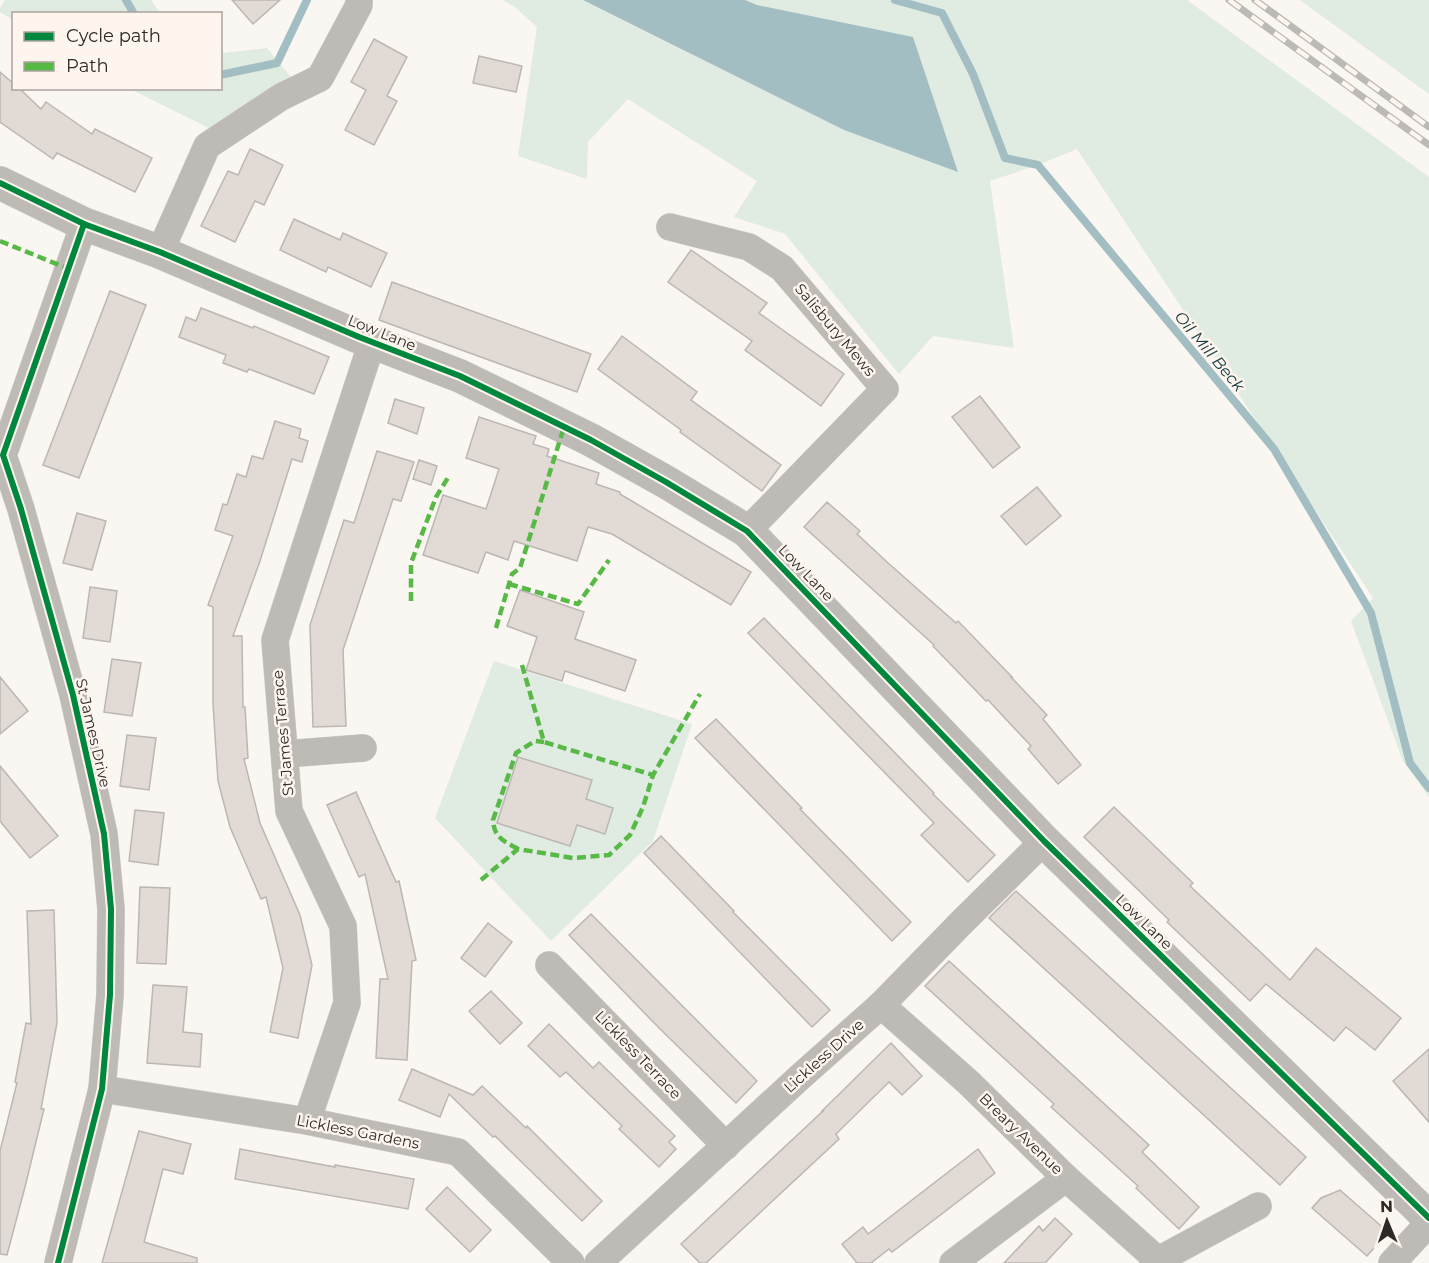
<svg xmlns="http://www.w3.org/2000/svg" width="1429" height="1263" font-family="Montserrat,sans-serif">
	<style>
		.green { fill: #e0ebe1; fill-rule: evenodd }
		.water { fill: #a2bec2 }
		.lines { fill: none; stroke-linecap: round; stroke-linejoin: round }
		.stream { stroke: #a2bec2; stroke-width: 8 }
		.building { fill: #e2dad4; stroke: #bbb7b4; stroke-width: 1.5 }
		.minor-casing { stroke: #d4d1ce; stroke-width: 28 }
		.tertiary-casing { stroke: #d4d1ce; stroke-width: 34 }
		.minor { stroke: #bebab6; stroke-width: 27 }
		.tertiary { stroke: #bebab6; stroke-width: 33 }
		.rail-casing { stroke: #bcbab6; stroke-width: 7 }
		.rail { stroke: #fef5ee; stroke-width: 4.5; stroke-dasharray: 14; stroke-linecap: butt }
		.quiet { stroke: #58b947; stroke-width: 4.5; stroke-dasharray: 9 4.5; stroke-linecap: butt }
		.cycleway-casing { stroke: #fef5ee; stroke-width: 10 }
		.cycleway { stroke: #00873e; stroke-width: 6 }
		.labels { text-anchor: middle; stroke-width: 5; stroke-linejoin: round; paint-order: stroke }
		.street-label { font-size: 15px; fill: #2c2926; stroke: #fef5ee }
		.water-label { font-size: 16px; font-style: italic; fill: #113a40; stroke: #fef5ee }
	</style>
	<rect width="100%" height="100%" fill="#faf6f2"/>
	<g class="green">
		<polygon points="5,0 151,0 160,13 14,14 13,20 0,12 0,8"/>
		<polygon points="503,0 583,0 844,130 957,171 757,5 745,0 1187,0 1429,177 1429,797 1403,761 1351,621 1373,598 1077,149 1038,165 990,181 1014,348 933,336 899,374 785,234 734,217 757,181 628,99 588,142 587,179 518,156 537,27 515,7"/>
		<polygon points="1300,0 1429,0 1429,94"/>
		<polygon points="267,48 291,77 209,128 130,89 220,88 221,52 223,53"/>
		<path d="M494,661L692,724L653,841L551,941L435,818ZM518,757L592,780L586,799L613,809L605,834L577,825L570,846L498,823Z"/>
	</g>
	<polygon class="water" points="583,0 745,0 757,5 913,37 958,172 844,130"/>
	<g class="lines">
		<g class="stream">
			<polyline points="126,0 134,14"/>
			<polyline points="895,0 942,13 973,74 1005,158 1038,165 1274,449 1371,613 1410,763 1429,788"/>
			<polyline points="220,75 277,63 307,0"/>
		</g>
	</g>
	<g class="building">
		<polygon points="232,0 280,0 253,24"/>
		<polygon points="374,39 407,57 387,96 397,101 374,145 345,130 366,90 351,82"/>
		<polygon points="479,56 522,66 516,92 473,83"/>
		<polygon points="0,72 14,84 14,88 19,88 41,109 46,102 92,134 95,129 152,158 135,192 57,153 53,159 0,122"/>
		<polygon points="250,149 283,165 264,205 255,201 235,242 201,226 228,171 238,175"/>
		<polygon points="294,219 340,240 343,233 387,253 371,287 328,267 326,272 280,250"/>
		<polygon points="691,250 767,303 759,313 844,374 821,406 745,350 752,341 668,282"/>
		<polygon points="392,282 591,354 577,392 379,320"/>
		<polygon points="110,291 146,305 79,478 43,465"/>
		<polygon points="201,308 253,328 254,326 329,357 314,394 249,369 247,372 223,363 226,355 179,337 186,317 196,321"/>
		<polygon points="622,336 697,392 691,400 781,465 762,491 680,432 681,430 598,369"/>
		<polygon points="980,396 1020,447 993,468 952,417"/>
		<polygon points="395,399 424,408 417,434 388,423"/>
		<polygon points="479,417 536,436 533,444 549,449 547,456 599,473 596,484 620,492 620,494 751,572 731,605 612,534 588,527 577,561 514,541 508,560 486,552 478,573 423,555 443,495 486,509 499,469 466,458"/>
		<polygon points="275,421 301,429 299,438 308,441 302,462 292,459 260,561 233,636 242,636 243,707 245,707 248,758 244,759 260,823 300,915 312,965 298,1038 270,1032 283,968 266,897 261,899 230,827 218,781 213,704 213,607 208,605 233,536 215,530 223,504 227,505 237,474 246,477 252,456 263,459"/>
		<polygon points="377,451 414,462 401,501 393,499 343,650 346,726 313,727 310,625 344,520 354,523"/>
		<polygon points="419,460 437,466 431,485 413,479"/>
		<polygon points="1037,487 1061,516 1026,545 1001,516"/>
		<polygon points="827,502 860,531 857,534 887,562 956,623 958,621 1012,677 1011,677 1047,715 1043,719 1081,765 1058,784 1028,749 1031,746 988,700 986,701 933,646 934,645 804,527"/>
		<polygon points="77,513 106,521 92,570 63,563"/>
		<polygon points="90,587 117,591 110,642 83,638"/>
		<polygon points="520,590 584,612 575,639 636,660 625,691 565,671 562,681 526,670 537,637 507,626"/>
		<polygon points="764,618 934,793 933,794 995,855 968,882 921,835 934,823 748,633"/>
		<polygon points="112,659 141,663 132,716 104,712"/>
		<polygon points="0,677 28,711 0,734"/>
		<polygon points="716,719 802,808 800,809 911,922 892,941 695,738"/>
		<polygon points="127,735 156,738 149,790 120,786"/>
		<polygon points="518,757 592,780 586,799 613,808 605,834 577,825 570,846 497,823"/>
		<polygon points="0,766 58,836 30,858 0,821"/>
		<polygon points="356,792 396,882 399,881 416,960 412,961 407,1060 376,1058 380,979 388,979 365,874 359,877 327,805"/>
		<polygon points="1114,807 1193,883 1190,886 1290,980 1316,948 1401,1018 1375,1050 1346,1027 1334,1041 1266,984 1250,1001 1167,922 1169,920 1084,837"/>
		<polygon points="135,810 164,813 158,865 129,861"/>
		<polygon points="661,836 734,911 733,912 830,1010 812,1027 644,853"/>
		<polygon points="140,887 170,888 166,964 137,963"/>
		<polygon points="1016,891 1306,1157 1280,1185 989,918"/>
		<polygon points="54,910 57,1023 41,1109 44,1109 25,1187 7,1255 0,1254 0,1151 17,1083 15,1082 26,1023 31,1024 27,911"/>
		<polygon points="591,914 757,1081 736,1103 659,1028 569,935"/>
		<polygon points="488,923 512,942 485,977 461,958"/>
		<polygon points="949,961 1149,1145 1142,1152 1199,1207 1179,1229 1136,1188 1138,1186 1051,1107 1054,1104 925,986"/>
		<polygon points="153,985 187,987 183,1032 202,1034 200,1067 147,1063"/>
		<polygon points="491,991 522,1023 500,1044 469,1011"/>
		<polygon points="549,1024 593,1068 599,1062 675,1136 669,1142 676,1149 659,1167 619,1129 622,1126 566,1072 560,1077 528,1046"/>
		<polygon points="891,1043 922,1076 902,1095 889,1082 836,1134 839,1139 706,1263 700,1263 681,1244 823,1111 822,1111"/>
		<polygon points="1429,1049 1429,1122 1393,1081"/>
		<polygon points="412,1069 473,1095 482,1086 526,1128 527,1126 602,1201 582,1221 495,1136 493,1137 449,1094 440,1117 399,1100"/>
		<polygon points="139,1131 191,1144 183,1174 163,1169 144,1242 197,1258 197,1263 102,1263"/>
		<polygon points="240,1149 335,1167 335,1165 414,1179 408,1209 235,1179"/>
		<polygon points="978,1149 995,1173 892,1252 889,1249 871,1263 857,1263 842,1244 863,1227 868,1234"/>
		<polygon points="447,1187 491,1230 470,1252 426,1209"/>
		<polygon points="1340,1190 1388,1232 1367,1256 1312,1208 1321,1198"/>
		<polygon points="1055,1218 1072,1234 1045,1263 1004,1263 1039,1226 1043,1231"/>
	</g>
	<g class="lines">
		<defs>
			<g id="minor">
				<polyline points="670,227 749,247 782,268 885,389 747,531"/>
				<polyline points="160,252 207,146 281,97 320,78 359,5 359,0"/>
				<polyline points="285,754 363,748"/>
				<polyline points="549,965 726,1146"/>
				<polyline points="881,1005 968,1082 1066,1178 1161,1263"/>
				<polyline points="102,1089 307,1121 458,1152 571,1263"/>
				<polyline points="307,1121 347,1003 343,926 289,811 275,640 372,342"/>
				<polyline points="58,1263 102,1089 110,995 111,909 104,834 73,695 21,509 3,455 84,224"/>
				<polyline points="598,1263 800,1077 881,1005 962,922 1044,841"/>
				<polyline points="953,1263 1066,1178"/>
				<polyline points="1153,1263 1258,1206"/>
				<polyline points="1392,1263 1429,1223"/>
			</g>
			<polyline id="tertiary" points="0,183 84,224 160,252 359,337 460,376 591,440 666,482 747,531 1044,841 1429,1218"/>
		</defs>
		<use href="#minor" class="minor-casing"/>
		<use href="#tertiary" class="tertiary-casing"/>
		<use href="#minor" class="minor"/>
		<use href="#tertiary" class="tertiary"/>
		<defs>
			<g id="rail">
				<polyline points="1229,0 1429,145"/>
				<polyline points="1255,0 1429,127"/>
			</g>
		</defs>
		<use href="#rail" class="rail-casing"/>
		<use href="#rail" class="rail"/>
		<g class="quiet">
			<polyline points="0,241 69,269"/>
			<polyline points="509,584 578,604 609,560"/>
			<polyline points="411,601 411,563 436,497 449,476"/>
			<polyline points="496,628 512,574 520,568 564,427"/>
			<polyline points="522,665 544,742 653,775"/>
			<path d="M518,849C504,841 494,838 493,820L516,753L535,741L544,742"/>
			<polyline points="481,880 518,849 573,858 609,855 630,835 643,807 653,775 700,694"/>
		</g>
		<defs>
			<g id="cycleway">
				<polyline points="0,183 84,224 160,252 359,337 460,376 591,440 666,482 747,531 1044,841 1429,1218"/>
				<polyline points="58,1263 102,1089 110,995 111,909 104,834 73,695 21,509 3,455 84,224"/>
			</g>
		</defs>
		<use href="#cycleway" class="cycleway-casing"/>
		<use href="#cycleway" class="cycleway"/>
	</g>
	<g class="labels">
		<g class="street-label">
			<text transform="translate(835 330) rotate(50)" y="5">Salisbury Mews</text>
			<text transform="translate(382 333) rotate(22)" y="5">Low Lane</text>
			<text transform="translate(806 573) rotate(46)" y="5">Low Lane</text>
			<text transform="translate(93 733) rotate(77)" y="5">St James Drive</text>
			<text transform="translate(283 733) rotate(-95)" y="5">St James Terrace</text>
			<text transform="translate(1144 922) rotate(44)" y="5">Low Lane</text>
			<text transform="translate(638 1055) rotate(46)" y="5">Lickless Terrace</text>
			<text transform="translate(824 1056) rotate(-42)" y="5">Lickless Drive</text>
			<text transform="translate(358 1132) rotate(11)" y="5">Lickless Gardens</text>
			<text transform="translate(1021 1134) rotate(44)" y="5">Breary Avenue</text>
		</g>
		<g class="water-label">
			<text transform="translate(1210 351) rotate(50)" y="6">Oil Mill Beck</text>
		</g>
	</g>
	<rect x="12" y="12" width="210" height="78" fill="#fef5ee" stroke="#aaa39e" stroke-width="1.5"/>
	<rect x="24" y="32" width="30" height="9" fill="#00873e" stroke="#aaa39e" stroke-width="1.5"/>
	<text x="66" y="42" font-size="18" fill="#2c2926">Cycle path</text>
	<rect x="24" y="62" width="30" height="9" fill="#58b947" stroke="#aaa39e" stroke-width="1.5"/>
	<text x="66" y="72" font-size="18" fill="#2c2926">Path</text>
	<g transform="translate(1387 1221) rotate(358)" stroke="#fef5ee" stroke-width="4.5" paint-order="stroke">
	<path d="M0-4.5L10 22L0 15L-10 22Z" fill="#2c2926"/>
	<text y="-9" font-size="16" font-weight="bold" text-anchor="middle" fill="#2c2926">N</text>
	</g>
</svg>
